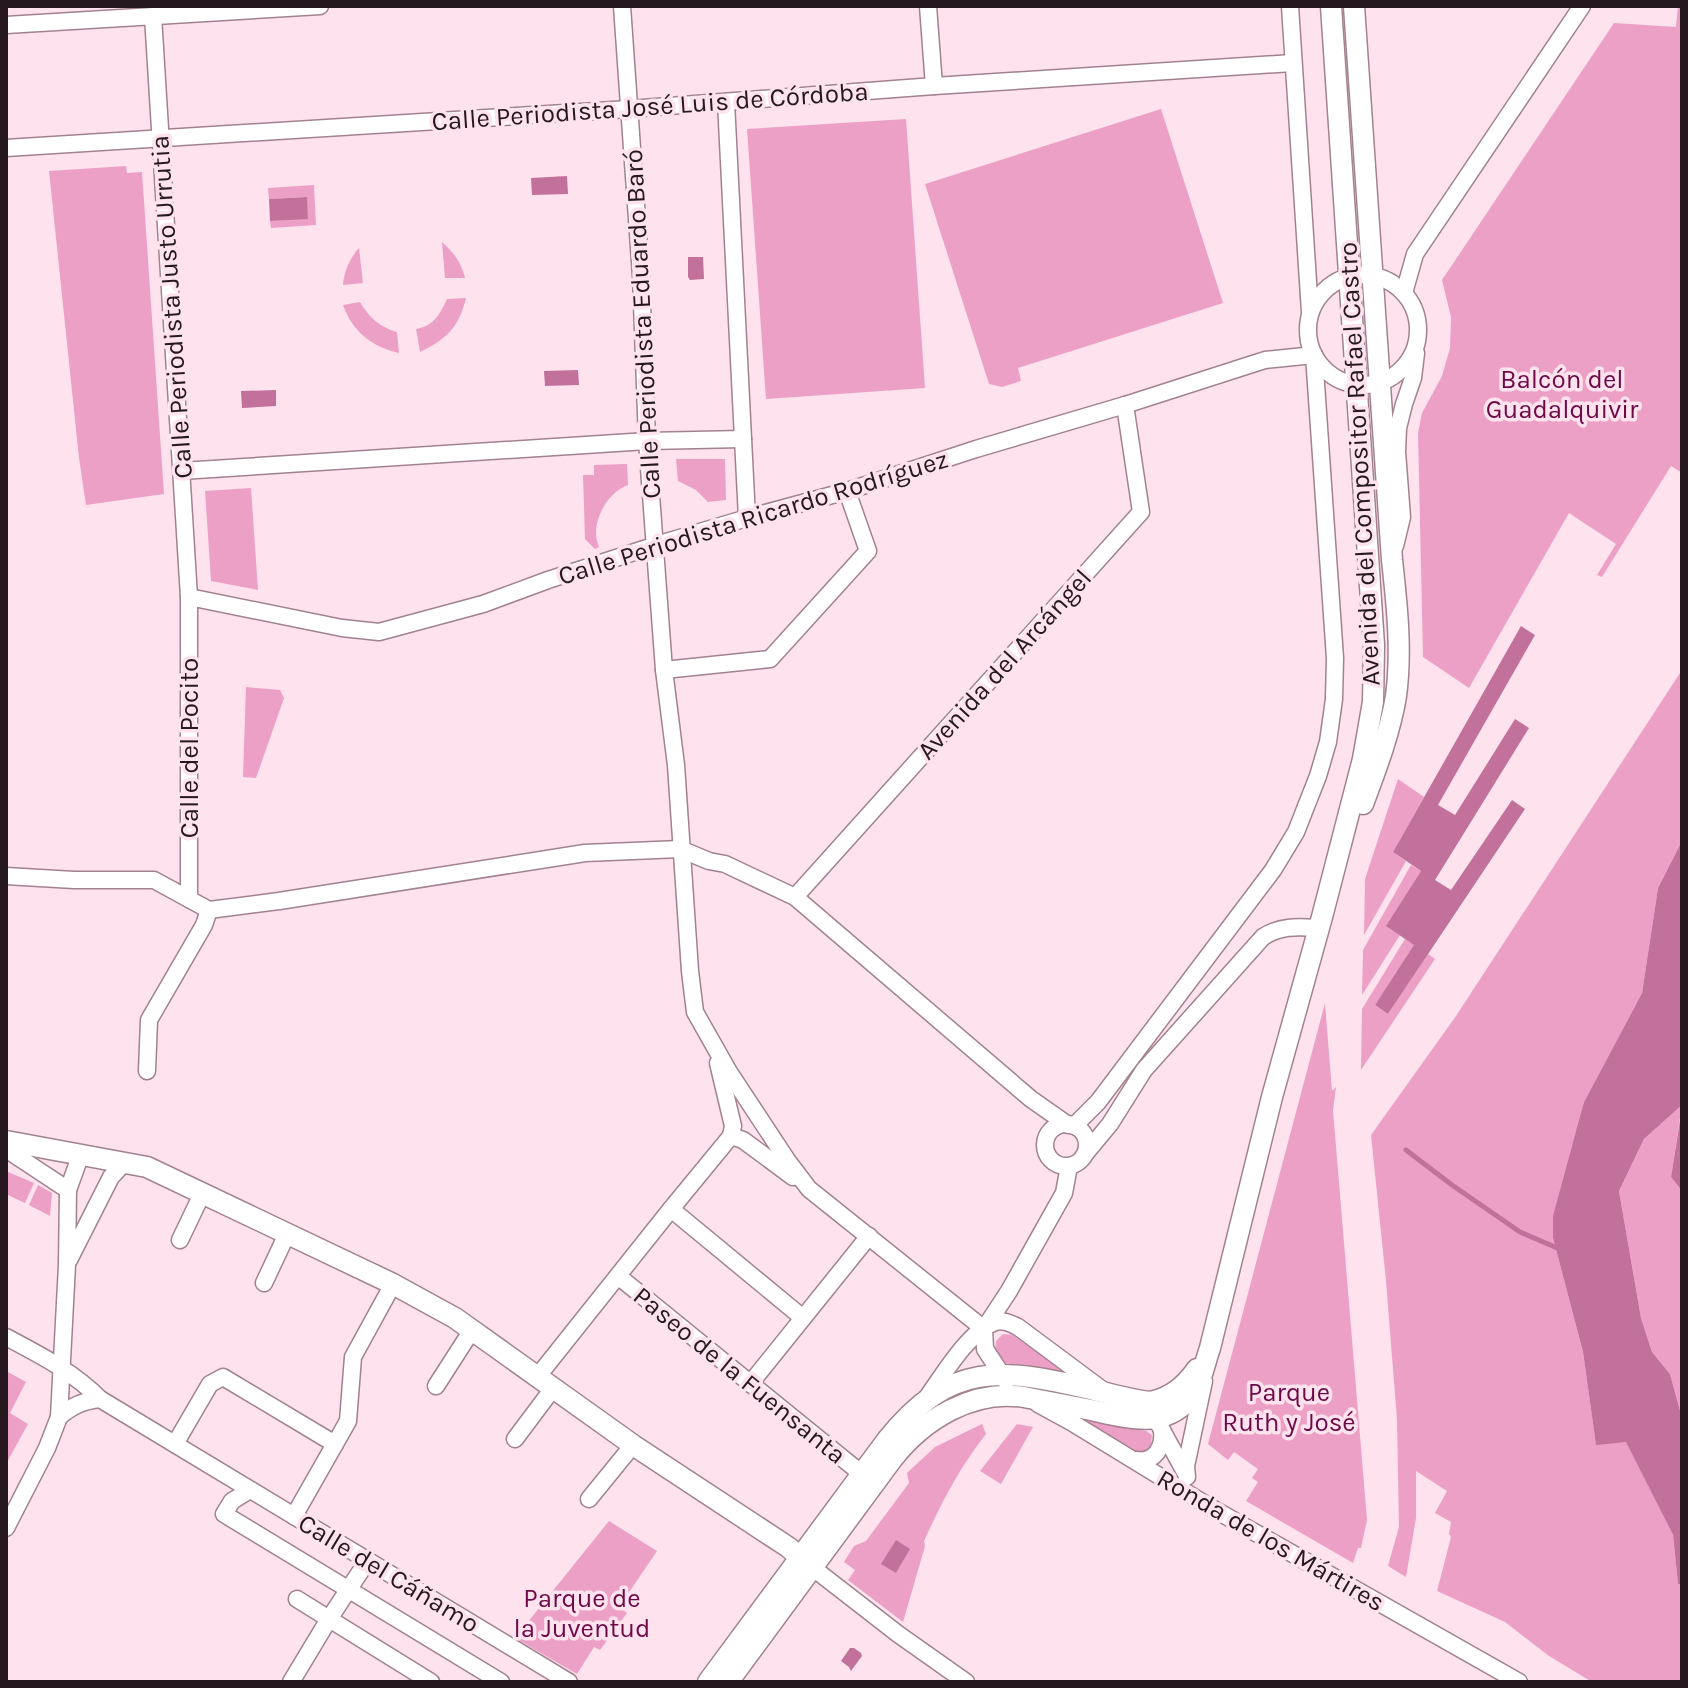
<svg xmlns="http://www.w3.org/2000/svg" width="1688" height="1688" font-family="Karla,sans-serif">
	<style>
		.green { fill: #eda0c5 }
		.water { fill: #c2729a }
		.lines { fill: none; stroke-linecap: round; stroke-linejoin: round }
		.stream { stroke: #c2729a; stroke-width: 5 }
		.minor-casing { stroke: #a28290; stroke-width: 19 }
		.major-casing { stroke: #a28290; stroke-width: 23 }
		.minor { stroke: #fff; stroke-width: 16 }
		.major { stroke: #fff; stroke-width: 20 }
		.labels { text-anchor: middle; stroke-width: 7; stroke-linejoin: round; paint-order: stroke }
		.street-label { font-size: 26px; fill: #25181e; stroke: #fee2ee }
		.park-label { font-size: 26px; fill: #6e0948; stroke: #fee2ee }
	</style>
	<rect width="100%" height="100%" fill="#fee2ee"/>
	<g class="green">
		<polygon points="1678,6 1682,6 1682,473 1671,466 1602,577 1597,575 1616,544 1569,513 1469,688 1423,657 1418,433 1422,413 1442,376 1450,348 1451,317 1442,280 1614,23 1676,27"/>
		<polygon points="1161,109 1223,303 1018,368 1021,381 1002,387 989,384 925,184"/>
		<polygon points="906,119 925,388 766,399 747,129"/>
		<polygon points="126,166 127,173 142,172 164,494 86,505 79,458 49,171"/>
		<polygon points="314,185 316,225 271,228 270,221 308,218 306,197 269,199 268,188"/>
		<path d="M442,242C454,253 461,262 465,278H445Z"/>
		<path d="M359,248L363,283L343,285C344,271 350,258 359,248Z"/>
		<path d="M466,298C459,327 447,339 420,352L416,329C434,326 440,314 447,299Z"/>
		<path d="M360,302C369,317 379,327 397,332L399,353C372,347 352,331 343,305Z"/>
		<polygon points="676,459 725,459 726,500 708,502 696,490 678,481"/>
		<path d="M627,464L628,485C606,493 589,525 599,547L595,549L585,539L583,475H594V465Z"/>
		<polygon points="251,488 258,590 211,581 205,491"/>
		<polygon points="1682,670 1682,841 1658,888 1642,993 1584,1102 1553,1238 1583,1352 1596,1444 1626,1441 1673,1535 1678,1584 1682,1585 1682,1682 1592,1682 1549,1656 1505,1622 1437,1591 1451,1537 1449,1534 1451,1522 1435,1513 1447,1491 1416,1471 1416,1518 1406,1577 1388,1566 1399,1527 1397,1420 1386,1281 1371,1135 1456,1016"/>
		<polygon points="246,687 280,690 284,698 256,778 243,777"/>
		<polygon points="1398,779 1424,797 1393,852 1406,861 1364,935 1365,879"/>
		<polygon points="1411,865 1421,871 1387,926 1400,935 1362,995 1363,950"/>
		<polygon points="1405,939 1415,945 1375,1005 1388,1014 1428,954 1435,959 1361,1070 1362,1009"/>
		<polygon points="1325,1003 1332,1091 1336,1087 1333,1110 1367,1520 1361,1548 1358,1548 1353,1563 1246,1501 1258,1482 1252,1478 1258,1469 1234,1452 1228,1460 1208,1444"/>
		<polygon points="1682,1105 1671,1177 1682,1191 1682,1418 1670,1374 1652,1352 1641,1318 1619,1191 1644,1139"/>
		<polygon points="8,1172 34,1183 25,1203 6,1194 6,1177"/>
		<polygon points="38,1185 52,1193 50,1216 29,1205"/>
		<polygon points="1003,1334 1013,1335 1064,1372 1005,1363 995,1350 996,1341"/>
		<polygon points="6,1371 26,1382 10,1413 28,1424 6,1464"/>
		<polygon points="1074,1416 1146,1431 1152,1435 1151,1445 1148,1450 1135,1453"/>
		<path d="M982,1424L986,1434C958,1470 943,1500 924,1541L925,1546L903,1622L848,1580L855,1570L844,1562L854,1546L866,1541L909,1483L907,1473L935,1447Z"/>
		<polygon points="1017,1424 1033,1427 1001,1484 980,1471"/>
		<polygon points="609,1521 657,1551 619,1607 627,1613 600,1650 594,1647 577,1674 515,1638"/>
	</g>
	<g class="water">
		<polygon points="567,176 568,194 532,195 531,178"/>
		<polygon points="307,197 308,219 270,221 269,199"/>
		<polygon points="688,257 703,257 704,279 690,280 688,277"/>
		<polygon points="578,370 579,385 545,386 544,371"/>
		<polygon points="276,390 276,406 242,408 241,391"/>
		<polygon points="1521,626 1535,635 1438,805 1455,815 1515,719 1529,728 1435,880 1451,890 1512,800 1525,809 1388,1014 1375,1005 1414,945 1386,926 1421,871 1393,852"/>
		<polygon points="1682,841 1682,1105 1644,1139 1619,1191 1641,1318 1652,1352 1670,1374 1682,1418 1682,1585 1678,1584 1673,1535 1626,1442 1596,1445 1583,1352 1553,1238 1553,1216 1584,1102 1642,993 1658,888"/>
		<polygon points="1682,1108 1682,1191 1671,1177"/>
		<polygon points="896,1540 910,1549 896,1573 881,1564"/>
		<polygon points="850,1648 854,1648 861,1653 862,1656 851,1671 849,1667 841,1661"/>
	</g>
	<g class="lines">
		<polyline class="stream" points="1406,1150 1452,1185 1520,1232 1562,1250"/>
		<defs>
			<g id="minor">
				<polyline points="622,6 641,276 647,441 664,670 676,765 690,971 695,1012 729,1072 787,1160 809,1189 984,1329"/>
				<polyline points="928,6 934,86"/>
				<polyline points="1290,6 1310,312"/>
				<polyline points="153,16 189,597 189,899"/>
				<polyline points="6,25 320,6"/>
				<polyline points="726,102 747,518"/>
				<polyline points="6,148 629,109 934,86 1293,63"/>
				<circle cx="1363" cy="330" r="55"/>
				<polyline points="1404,293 1415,254 1582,6"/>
				<polyline points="181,471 647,441 743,439"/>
				<polyline points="1395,546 1402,517 1397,452 1398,428 1404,404 1413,378 1416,353"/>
				<polyline points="189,597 342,628 379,632 483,604 548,580 656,545 747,518 847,491 976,449 1125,405 1265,360 1314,355"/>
				<polyline points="664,670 770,659 868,551 847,491"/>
				<polyline points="6,876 74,880 154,880 209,910 279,901 585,853 680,849 709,861 725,864 795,897 1031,1099 1068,1125"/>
				<polyline points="795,897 1141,512 1125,405"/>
				<polyline points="718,1063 733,1126 731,1136"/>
				<polyline points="147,1071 149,1020 204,925 209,910"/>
				<circle cx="1066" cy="1145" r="21"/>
				<polyline points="1074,1126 1098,1102 1273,870 1296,832 1318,776 1328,742 1334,699 1335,658 1314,355"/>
				<polyline points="731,1136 743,1140 793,1177"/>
				<polyline points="6,1149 68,1190"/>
				<path d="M1085,1154L1110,1124L1144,1070L1263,937C1281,925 1299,927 1319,928"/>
				<polyline points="671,1209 803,1318"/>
				<polyline points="180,1240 202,1194"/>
				<polyline points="69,1260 111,1177 125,1162"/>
				<polyline points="618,1276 862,1474"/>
				<polyline points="264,1283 287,1234"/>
				<polyline points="986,1326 1009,1291 1064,1193 1069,1166"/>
				<polyline points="984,1329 985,1349 1006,1381"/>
				<path d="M6,1337C38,1354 74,1372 100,1399L569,1682"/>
				<polyline points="538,1376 671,1209 731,1136"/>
				<polyline points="750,1384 869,1236"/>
				<polyline points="436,1386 472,1330"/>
				<path d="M928,1396C943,1375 969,1332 993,1323C1002,1319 1010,1323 1018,1327L1104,1391"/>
				<polyline points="1038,1404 1071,1422 1210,1507 1519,1682"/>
				<polyline points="1151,1410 1186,1474"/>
				<path d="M59,1417C72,1406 82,1401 100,1399"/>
				<polyline points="515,1439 554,1387"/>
				<polyline points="175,1444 210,1384 223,1377 335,1444"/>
				<path d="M1136,1460C1155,1463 1164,1447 1162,1430"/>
				<polyline points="1187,1477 1186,1466 1204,1381"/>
				<polyline points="250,1490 232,1501 224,1514 501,1682"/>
				<polyline points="589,1499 633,1445"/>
				<polyline points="294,1516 348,1421 353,1357 393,1284"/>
				<polyline points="6,1528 47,1448 59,1417 67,1265 68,1190 81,1154"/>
				<polyline points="813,1568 898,1634 966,1682"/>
				<polyline points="297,1599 431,1682"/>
				<polyline points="291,1682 329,1619 368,1560"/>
			</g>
			<g id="major">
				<path d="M1354,6L1392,560C1397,605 1402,651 1396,696C1390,733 1376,769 1363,804"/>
				<polyline points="6,1141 147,1167 393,1284 455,1318 633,1445 788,1547 813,1568"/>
				<path d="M708,1682L887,1440C950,1361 1001,1368 1091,1389C1110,1394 1130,1400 1151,1402C1172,1397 1185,1386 1197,1369"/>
				<path d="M728,1682L893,1458C924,1419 973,1389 1024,1397C1046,1401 1069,1406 1091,1410C1123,1417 1163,1430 1189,1399C1201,1386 1204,1365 1210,1348L1272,1097L1322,917L1363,759L1373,702L1374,645L1331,6"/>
			</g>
		</defs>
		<use href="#minor" class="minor-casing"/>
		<use href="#major" class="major-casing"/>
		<use href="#minor" class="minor"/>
		<use href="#major" class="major"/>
	</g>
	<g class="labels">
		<g class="street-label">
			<text transform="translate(650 106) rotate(-4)" y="9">Calle Periodista José Luis de Córdoba</text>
			<text transform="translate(171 307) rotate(-94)" y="9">Calle Periodista Justo Urrutia</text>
			<text transform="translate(642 324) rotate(-93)" y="9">Calle Periodista Eduardo Baró</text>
			<text transform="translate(1359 464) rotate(-93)" y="9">Avenida del Compositor Rafael Castro</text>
			<text transform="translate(753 517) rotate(-17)" y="9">Calle Periodista Ricardo Rodríguez</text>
			<text transform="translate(1004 664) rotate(-48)" y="9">Avenida del Arcángel</text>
			<text transform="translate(189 748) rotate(-90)" y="9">Calle del Pocito</text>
			<text transform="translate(740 1375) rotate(39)" y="9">Paseo de la Fuensanta</text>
			<text transform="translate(1271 1540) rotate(30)" y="9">Ronda de los Mártires</text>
			<text transform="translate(389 1573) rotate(31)" y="9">Calle del Cáñamo</text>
		</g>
		<g class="park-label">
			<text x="1562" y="388">Balcón del<tspan x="1562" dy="30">Guadalquivir</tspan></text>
			<text x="1289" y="1401">Parque<tspan x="1289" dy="30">Ruth y José</tspan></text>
			<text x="582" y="1607">Parque de<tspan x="582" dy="30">la Juventud</tspan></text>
		</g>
	</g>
	<rect width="1688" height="1688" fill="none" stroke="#25181e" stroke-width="16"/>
</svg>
